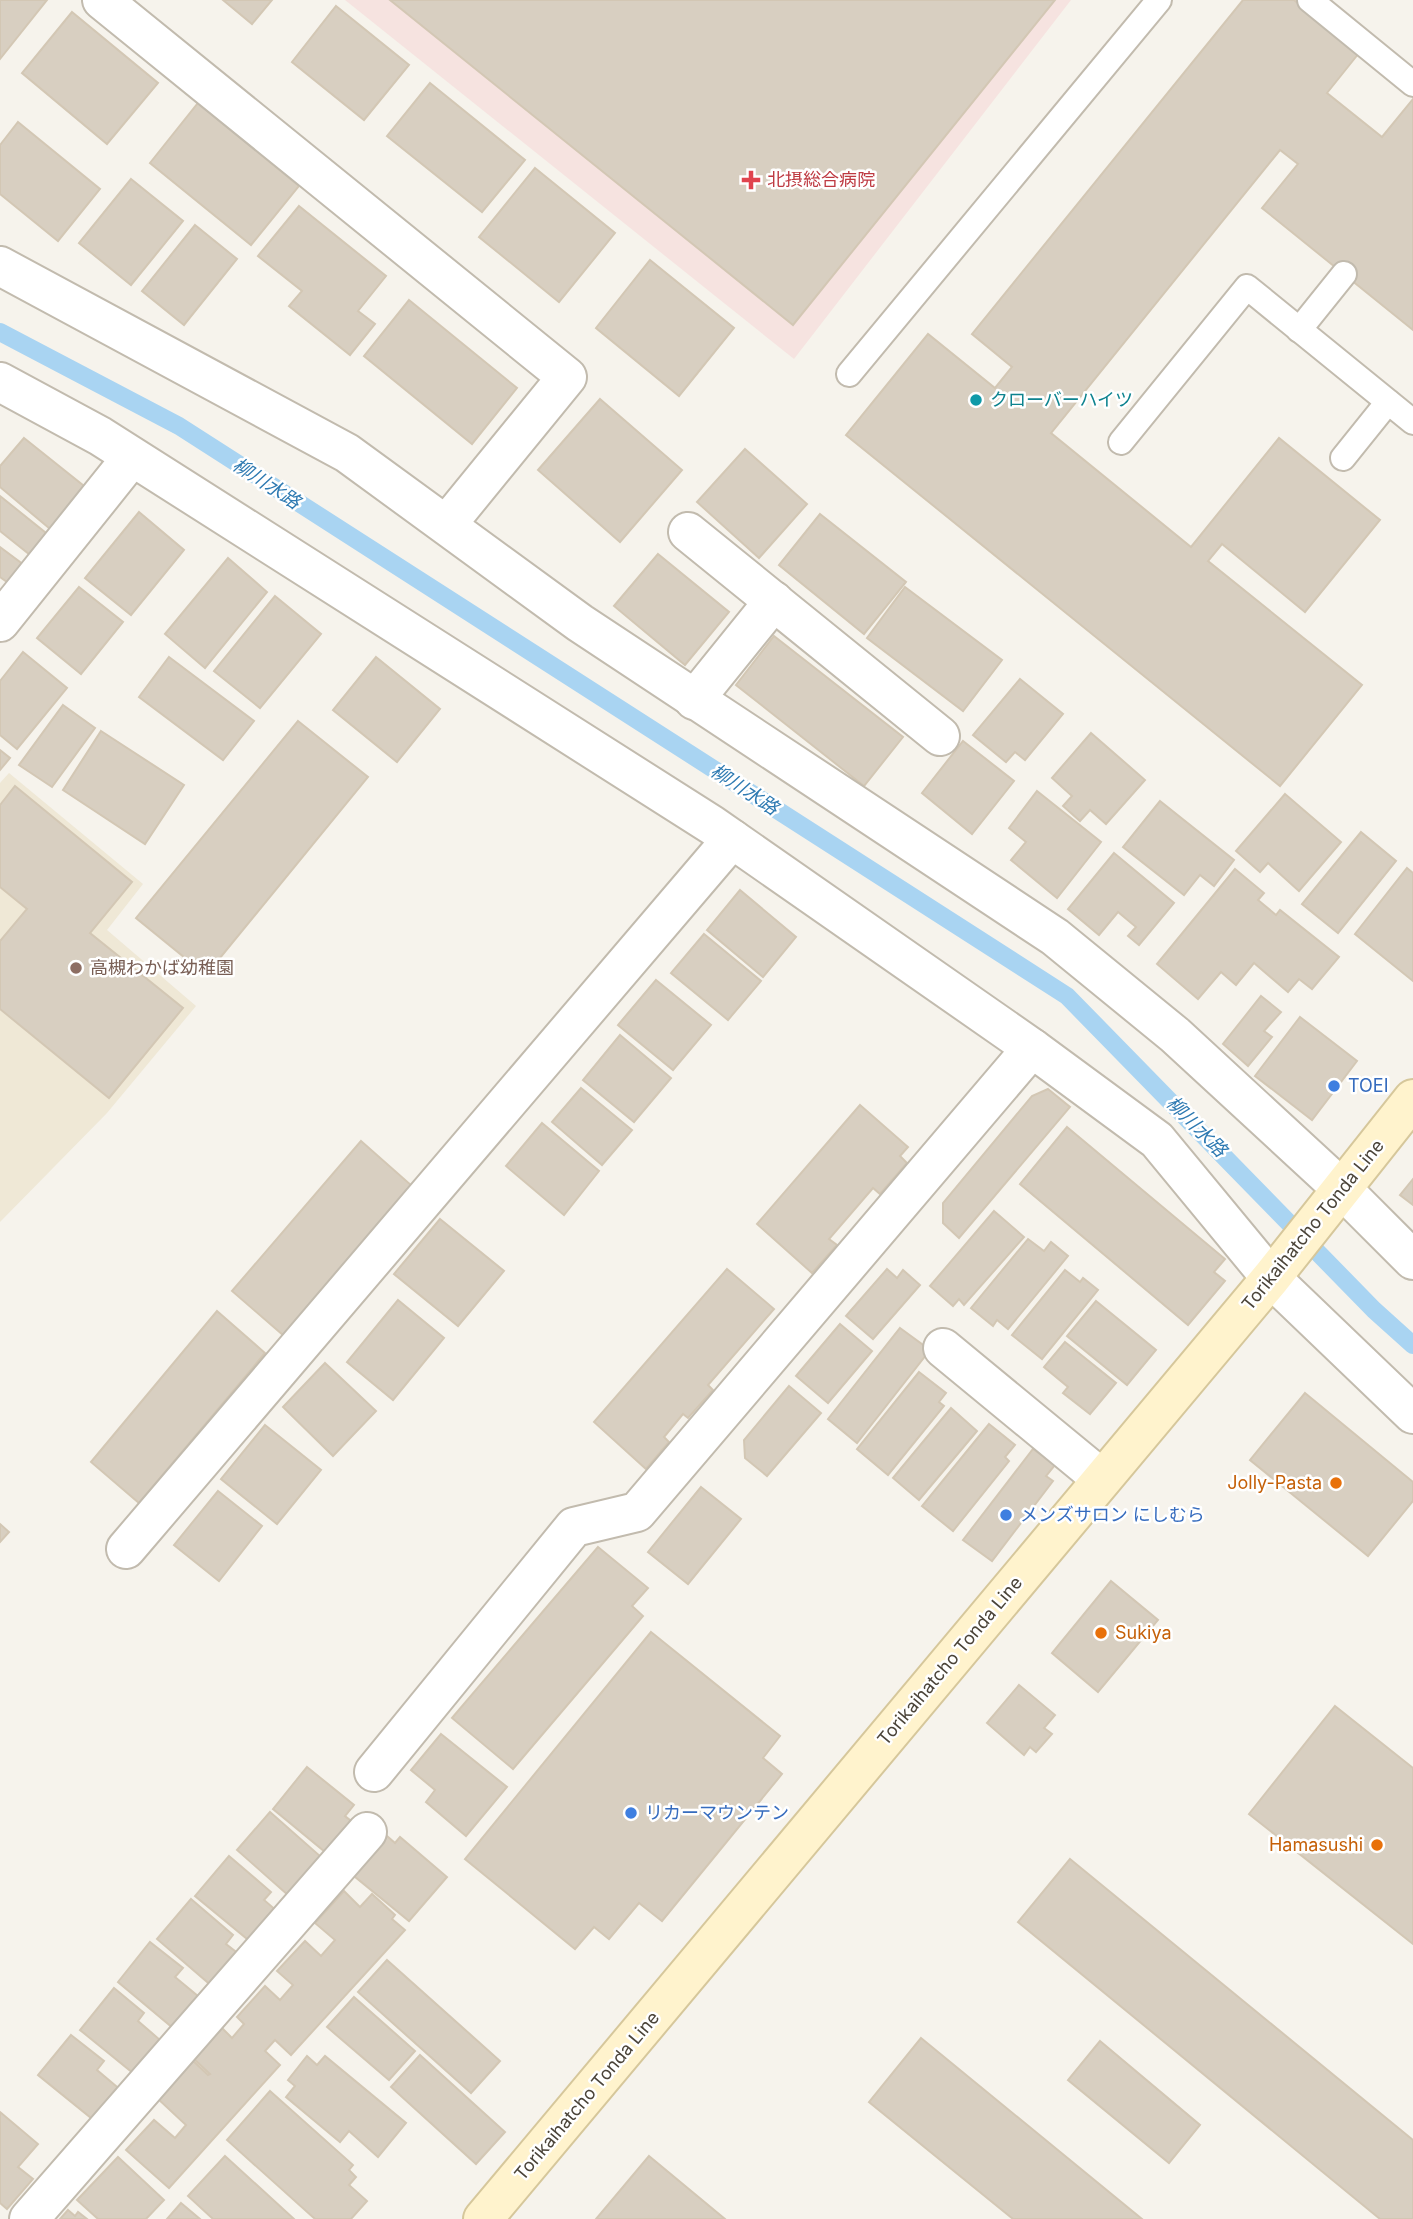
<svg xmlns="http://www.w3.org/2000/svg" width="1413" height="2219" font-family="Inter,'Noto Sans JP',sans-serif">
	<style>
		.education { fill: #efe8d6 }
		.medical { fill: #f6e3e0 }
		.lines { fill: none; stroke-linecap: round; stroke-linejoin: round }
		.stream { stroke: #a9d4f2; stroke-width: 18 }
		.building { fill: #d8cfc1; stroke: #d3c7b4; stroke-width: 2 }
		.lane-casing { stroke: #c2bbae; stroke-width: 28 }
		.street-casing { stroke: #c2bbae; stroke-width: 42 }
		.secondary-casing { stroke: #d6c79b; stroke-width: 42 }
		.lane { stroke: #fff; stroke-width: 24 }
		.street { stroke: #fff; stroke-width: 38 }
		.secondary { stroke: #fff3cd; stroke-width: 38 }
		.health-dot { fill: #e0444e; stroke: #fff; stroke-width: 2.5 }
		.culture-dot { fill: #0f9aa8; stroke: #fff; stroke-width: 2.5 }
		.education-dot { fill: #8d6e63; stroke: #fff; stroke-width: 2.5 }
		.shop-dot { fill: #3f7fe0; stroke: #fff; stroke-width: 2.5 }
		.food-dot { fill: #e8710a; stroke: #fff; stroke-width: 2.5 }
		.labels { text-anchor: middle; stroke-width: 5; stroke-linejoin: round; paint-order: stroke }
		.health-label { font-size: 18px; fill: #be3a42; stroke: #fff; text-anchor: start }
		.culture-label { font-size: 18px; fill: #0d838f; stroke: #fff; text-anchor: start }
		.education-label { font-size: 18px; fill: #785e54; stroke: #fff; text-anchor: start }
		.shop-label { font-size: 18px; fill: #366cbe; stroke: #fff; text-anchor: start }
		.street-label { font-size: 18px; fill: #4b4439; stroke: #fff }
		.food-label { font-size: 18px; fill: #c56008; stroke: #fff; text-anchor: end }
		.water-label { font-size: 19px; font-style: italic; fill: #2e7ab2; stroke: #fff }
	</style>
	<rect width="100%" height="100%" fill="#f6f3ec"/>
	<polygon class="education" points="9,773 143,884 107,930 196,1006 107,1113 0,1222 0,783"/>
	<polygon class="medical" points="345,0 1071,0 794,359"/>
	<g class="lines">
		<polyline class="stream" points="0,332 179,426 1067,996 1374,1310 1413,1345"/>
	</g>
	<g class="building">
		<polygon points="0,0 47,0 0,59"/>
		<polygon points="223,0 272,0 252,24"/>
		<polygon points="390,0 1055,0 793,325"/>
		<polygon points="1243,0 1294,0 1359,53 1327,93 1382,137 1413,99 1413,330 1262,208 1298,164 1280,150 1051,433 1191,547 1279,438 1380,520 1305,612 1222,544 1208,561 1362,685 1280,786 846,435 928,334 995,388 1012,367 972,334"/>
		<polygon points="336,6 409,65 364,120 292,62"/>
		<polygon points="72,12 158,83 107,144 22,73"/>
		<polygon points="430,83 525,160 482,212 387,136"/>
		<polygon points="198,103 299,186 251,245 150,163"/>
		<polygon points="18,122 100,189 58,241 0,194 0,145"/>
		<polygon points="535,168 615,233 559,302 479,237"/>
		<polygon points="131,179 183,221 131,285 79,243"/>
		<polygon points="299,206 386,276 358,311 375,324 350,355 289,306 302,291 258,256"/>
		<polygon points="195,225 237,259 184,325 142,291"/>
		<polygon points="650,260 734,328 679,396 596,328"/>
		<polygon points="409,300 517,388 472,444 364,356"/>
		<polygon points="600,399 682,470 620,542 538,470"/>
		<polygon points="24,438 89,490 55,533 0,487 0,466"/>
		<polygon points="745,449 807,504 759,558 697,502"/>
		<polygon points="0,496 51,537 34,558 0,531"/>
		<polygon points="139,512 184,550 131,615 85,578"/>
		<polygon points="820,514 906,582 864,634 779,565"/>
		<polygon points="0,547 24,565 10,584 0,577"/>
		<polygon points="658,554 729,612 685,665 614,606"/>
		<polygon points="228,558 267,592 205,668 165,634"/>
		<polygon points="79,587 123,622 81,674 37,638"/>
		<polygon points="905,587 1002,660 963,711 867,638"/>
		<polygon points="275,596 321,634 260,708 214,671"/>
		<polygon points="774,636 903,737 864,786 736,685"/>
		<polygon points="23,652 67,688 17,749 0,735 0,681"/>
		<polygon points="169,657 254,721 223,760 139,697"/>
		<polygon points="376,657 440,709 397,762 333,710"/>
		<polygon points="1020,679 1063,714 1025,760 1015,752 1006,762 973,735"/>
		<polygon points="63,705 95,728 52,787 19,765"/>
		<polygon points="298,721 368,777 206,975 136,918"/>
		<polygon points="101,731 184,785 145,844 63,790"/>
		<polygon points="1091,733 1145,780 1106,824 1090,810 1080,821 1063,806 1072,796 1052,778"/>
		<polygon points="963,741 1014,781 972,834 922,793"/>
		<polygon points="0,750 10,758 0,770"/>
		<polygon points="15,786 132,882 90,933 183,1008 109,1098 0,1009 0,941 27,909 0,887 0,805"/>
		<polygon points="1037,791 1101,842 1057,898 1011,860 1026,842 1009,828"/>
		<polygon points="1285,794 1341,842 1299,891 1268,863 1260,872 1236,851"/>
		<polygon points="1160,801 1234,860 1214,886 1200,875 1184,895 1123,847"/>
		<polygon points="1361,832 1396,861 1338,933 1302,904"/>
		<polygon points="1114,853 1174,903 1139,945 1128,936 1136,927 1118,912 1099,935 1068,909"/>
		<polygon points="1407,868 1413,873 1413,981 1355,934"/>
		<polygon points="1235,869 1264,893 1258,900 1276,915 1280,910 1339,957 1312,989 1299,979 1288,992 1254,963 1236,985 1221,972 1198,999 1157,964"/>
		<polygon points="740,890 796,937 763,977 707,930"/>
		<polygon points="704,934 761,981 728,1020 671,973"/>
		<polygon points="656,980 711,1025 673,1070 618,1025"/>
		<polygon points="1261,996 1281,1012 1264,1031 1272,1037 1248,1066 1223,1044"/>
		<polygon points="1300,1017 1357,1061 1312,1120 1255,1076"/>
		<polygon points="620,1035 671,1078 634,1122 583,1080"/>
		<polygon points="581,1088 632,1130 602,1165 552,1122"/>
		<polygon points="1048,1089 1070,1107 959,1238 943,1223 943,1203 1032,1096"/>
		<polygon points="860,1105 908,1147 900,1156 907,1163 880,1194 873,1188 829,1239 837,1245 812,1273 757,1224"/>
		<polygon points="542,1123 599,1171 564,1215 506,1166"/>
		<polygon points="1067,1127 1225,1259 1214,1272 1225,1281 1188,1325 1020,1184"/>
		<polygon points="361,1141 412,1186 283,1335 232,1291"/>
		<polygon points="1413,1179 1413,1205 1400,1195"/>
		<polygon points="994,1211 1024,1237 964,1305 959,1299 953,1306 930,1286"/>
		<polygon points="440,1219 504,1271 458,1326 394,1274"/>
		<polygon points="1028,1239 1044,1251 1051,1242 1068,1256 1008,1329 997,1320 993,1326 971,1308"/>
		<polygon points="727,1269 774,1309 708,1385 713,1390 688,1418 683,1414 664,1437 669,1442 646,1469 594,1422"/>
		<polygon points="887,1269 897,1278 903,1270 920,1285 873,1339 846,1316"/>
		<polygon points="1065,1270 1080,1282 1083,1278 1098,1290 1042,1359 1012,1335"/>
		<polygon points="398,1300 444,1338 393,1400 347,1362"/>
		<polygon points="1096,1301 1156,1350 1127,1385 1067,1336"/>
		<polygon points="217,1311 265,1353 139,1503 91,1462"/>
		<polygon points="840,1324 872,1351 828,1403 796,1376"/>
		<polygon points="900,1328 930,1350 857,1443 828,1419"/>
		<polygon points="1065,1342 1116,1383 1090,1414 1063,1393 1068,1387 1044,1367"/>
		<polygon points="325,1363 376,1411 333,1456 283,1407"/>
		<polygon points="919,1372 946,1393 939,1402 944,1406 888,1475 857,1449"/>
		<polygon points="789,1386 821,1413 767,1476 745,1458 744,1440"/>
		<polygon points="1305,1393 1413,1482 1413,1501 1368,1556 1250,1460"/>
		<polygon points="951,1408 977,1431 919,1500 893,1478"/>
		<polygon points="989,1424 1015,1445 1005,1457 1009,1461 953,1531 922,1506"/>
		<polygon points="265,1425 321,1470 277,1524 221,1479"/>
		<polygon points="1033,1449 1055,1465 1046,1476 1053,1481 992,1561 963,1540"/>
		<polygon points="701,1487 741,1519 688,1584 648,1552"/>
		<polygon points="218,1491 262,1526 219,1581 174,1545"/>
		<polygon points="0,1524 9,1532 0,1542"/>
		<polygon points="598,1547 648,1588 632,1606 643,1616 513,1769 452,1718"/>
		<polygon points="1111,1581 1158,1620 1098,1692 1052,1653"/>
		<polygon points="651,1632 780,1736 763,1758 782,1774 662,1921 639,1903 609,1939 594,1927 575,1949 465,1859"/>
		<polygon points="1019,1685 1055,1715 1044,1728 1052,1734 1036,1752 1030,1747 1024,1755 987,1723"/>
		<polygon points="1335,1706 1413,1768 1413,1944 1249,1814"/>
		<polygon points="441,1734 507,1787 466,1836 426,1802 435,1790 411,1770"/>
		<polygon points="307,1767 354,1805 345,1816 356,1825 330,1856 273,1809"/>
		<polygon points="270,1812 321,1857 288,1895 237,1850"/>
		<polygon points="387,1836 395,1843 400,1837 447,1877 409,1921 354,1876"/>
		<polygon points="229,1856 271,1892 264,1900 278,1912 252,1943 195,1896"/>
		<polygon points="1070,1859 1413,2140 1413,2219 1380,2219 1018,1922"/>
		<polygon points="344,1891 360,1907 372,1894 395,1915 392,1919 405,1930 291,2055 275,2040 265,2051 280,2065 169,2188 126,2150 154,2120 175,2138 186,2125 157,2098 191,2059 208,2075 210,2074 193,2058 221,2027 232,2038 244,2024 237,2017 265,1986 280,2000 293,1985 277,1971 305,1941 321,1956 335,1940 315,1923"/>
		<polygon points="191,1899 233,1935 226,1944 240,1955 213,1987 157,1939"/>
		<polygon points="150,1942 183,1968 175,1977 199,1997 173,2028 118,1982"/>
		<polygon points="387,1960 500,2061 471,2093 358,1992"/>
		<polygon points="114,1988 144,2013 138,2021 160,2040 133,2073 80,2030"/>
		<polygon points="354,1997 415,2051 389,2080 327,2027"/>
		<polygon points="71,2035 104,2061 97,2070 122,2091 96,2122 38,2075"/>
		<polygon points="921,2038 1142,2219 1013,2219 869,2102"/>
		<polygon points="1100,2041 1200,2125 1169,2163 1068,2080"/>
		<polygon points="420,2055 505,2132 476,2164 391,2087"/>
		<polygon points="307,2056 317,2065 325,2056 406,2123 378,2157 349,2131 340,2142 286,2097 295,2086 288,2080"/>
		<polygon points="270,2091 353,2165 349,2170 356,2177 349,2185 367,2201 351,2219 315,2219 227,2140"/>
		<polygon points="0,2112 38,2144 18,2167 33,2179 7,2209 0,2203"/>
		<polygon points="225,2156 294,2219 213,2219 188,2196"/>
		<polygon points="649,2156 725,2219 596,2219"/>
		<polygon points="118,2157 164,2200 146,2219 98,2219 77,2200"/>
		<polygon points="181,2203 200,2219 167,2219"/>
		<polygon points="68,2210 75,2216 78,2212 87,2219 60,2219"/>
	</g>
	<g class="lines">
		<defs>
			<g id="lane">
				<polyline points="1310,0 1413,84"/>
				<polyline points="1299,330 1344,274"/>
				<polyline points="849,374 1159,0"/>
				<polyline points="1121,442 1247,287 1413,422"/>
				<polyline points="1343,458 1388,402"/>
			</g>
			<g id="street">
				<polyline points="102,0 567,377 447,524"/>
				<polyline points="0,266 347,453 580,623 1055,937 1175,1035 1342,1189 1413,1260"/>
				<polyline points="0,382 100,436 712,825 1032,1048 1157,1140 1271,1278 1413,1414"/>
				<polyline points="688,532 940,736"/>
				<polyline points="0,622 132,457"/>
				<polyline points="694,700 774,601"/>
				<polyline points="943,1348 1102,1479"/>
				<polyline points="126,1549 732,839"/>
				<polyline points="374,1772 574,1527 637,1512 1032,1048"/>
				<polyline points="29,2219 367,1832"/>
			</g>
			<polyline id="secondary" points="483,2219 1271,1278 1413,1099"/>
		</defs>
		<use href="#lane" class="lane-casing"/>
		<use href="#street" class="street-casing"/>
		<use href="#secondary" class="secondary-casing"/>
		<use href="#lane" class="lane"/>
		<use href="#street" class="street"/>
		<use href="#secondary" class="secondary"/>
	</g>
	<path class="health-dot" d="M747.5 169.5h7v7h7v7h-7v7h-7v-7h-7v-7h7z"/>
	<circle class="culture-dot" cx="976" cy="400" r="7"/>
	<circle class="education-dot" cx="76" cy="968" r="7"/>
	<g class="shop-dot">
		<circle cx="1334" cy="1086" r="7"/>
		<circle cx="1006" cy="1515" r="7"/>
		<circle cx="631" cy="1813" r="7"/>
	</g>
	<g class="food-dot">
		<circle cx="1336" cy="1483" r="7"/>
		<circle cx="1101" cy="1633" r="7"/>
		<circle cx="1377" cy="1845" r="7"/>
	</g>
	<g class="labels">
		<g class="health-label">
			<text x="767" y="186">北摂総合病院</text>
		</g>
		<g class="culture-label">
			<text x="990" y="406">クローバーハイツ</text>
		</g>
		<g class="education-label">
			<text x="90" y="974">高槻わかば幼稚園</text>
		</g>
		<g class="shop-label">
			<text x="1348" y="1092">TOEI</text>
			<text x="1020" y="1521">メンズサロン にしむら</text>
			<text x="645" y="1819">リカーマウンテン</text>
		</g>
		<g class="street-label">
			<text transform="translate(1313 1225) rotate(-51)" y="6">Torikaihatcho Tonda Line</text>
			<text transform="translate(950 1661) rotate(-50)" y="6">Torikaihatcho Tonda Line</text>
			<text transform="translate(587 2096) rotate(-50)" y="6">Torikaihatcho Tonda Line</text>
		</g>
		<g class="food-label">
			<text x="1322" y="1489">Jolly-Pasta</text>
			<text x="1115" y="1639" text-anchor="start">Sukiya</text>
			<text x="1363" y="1851">Hamasushi</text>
		</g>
		<g class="water-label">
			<text transform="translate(267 483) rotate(33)" y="7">柳川水路</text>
			<text transform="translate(745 789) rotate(33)" y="7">柳川水路</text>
			<text transform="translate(1197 1126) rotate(45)" y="7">柳川水路</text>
		</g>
	</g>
</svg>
